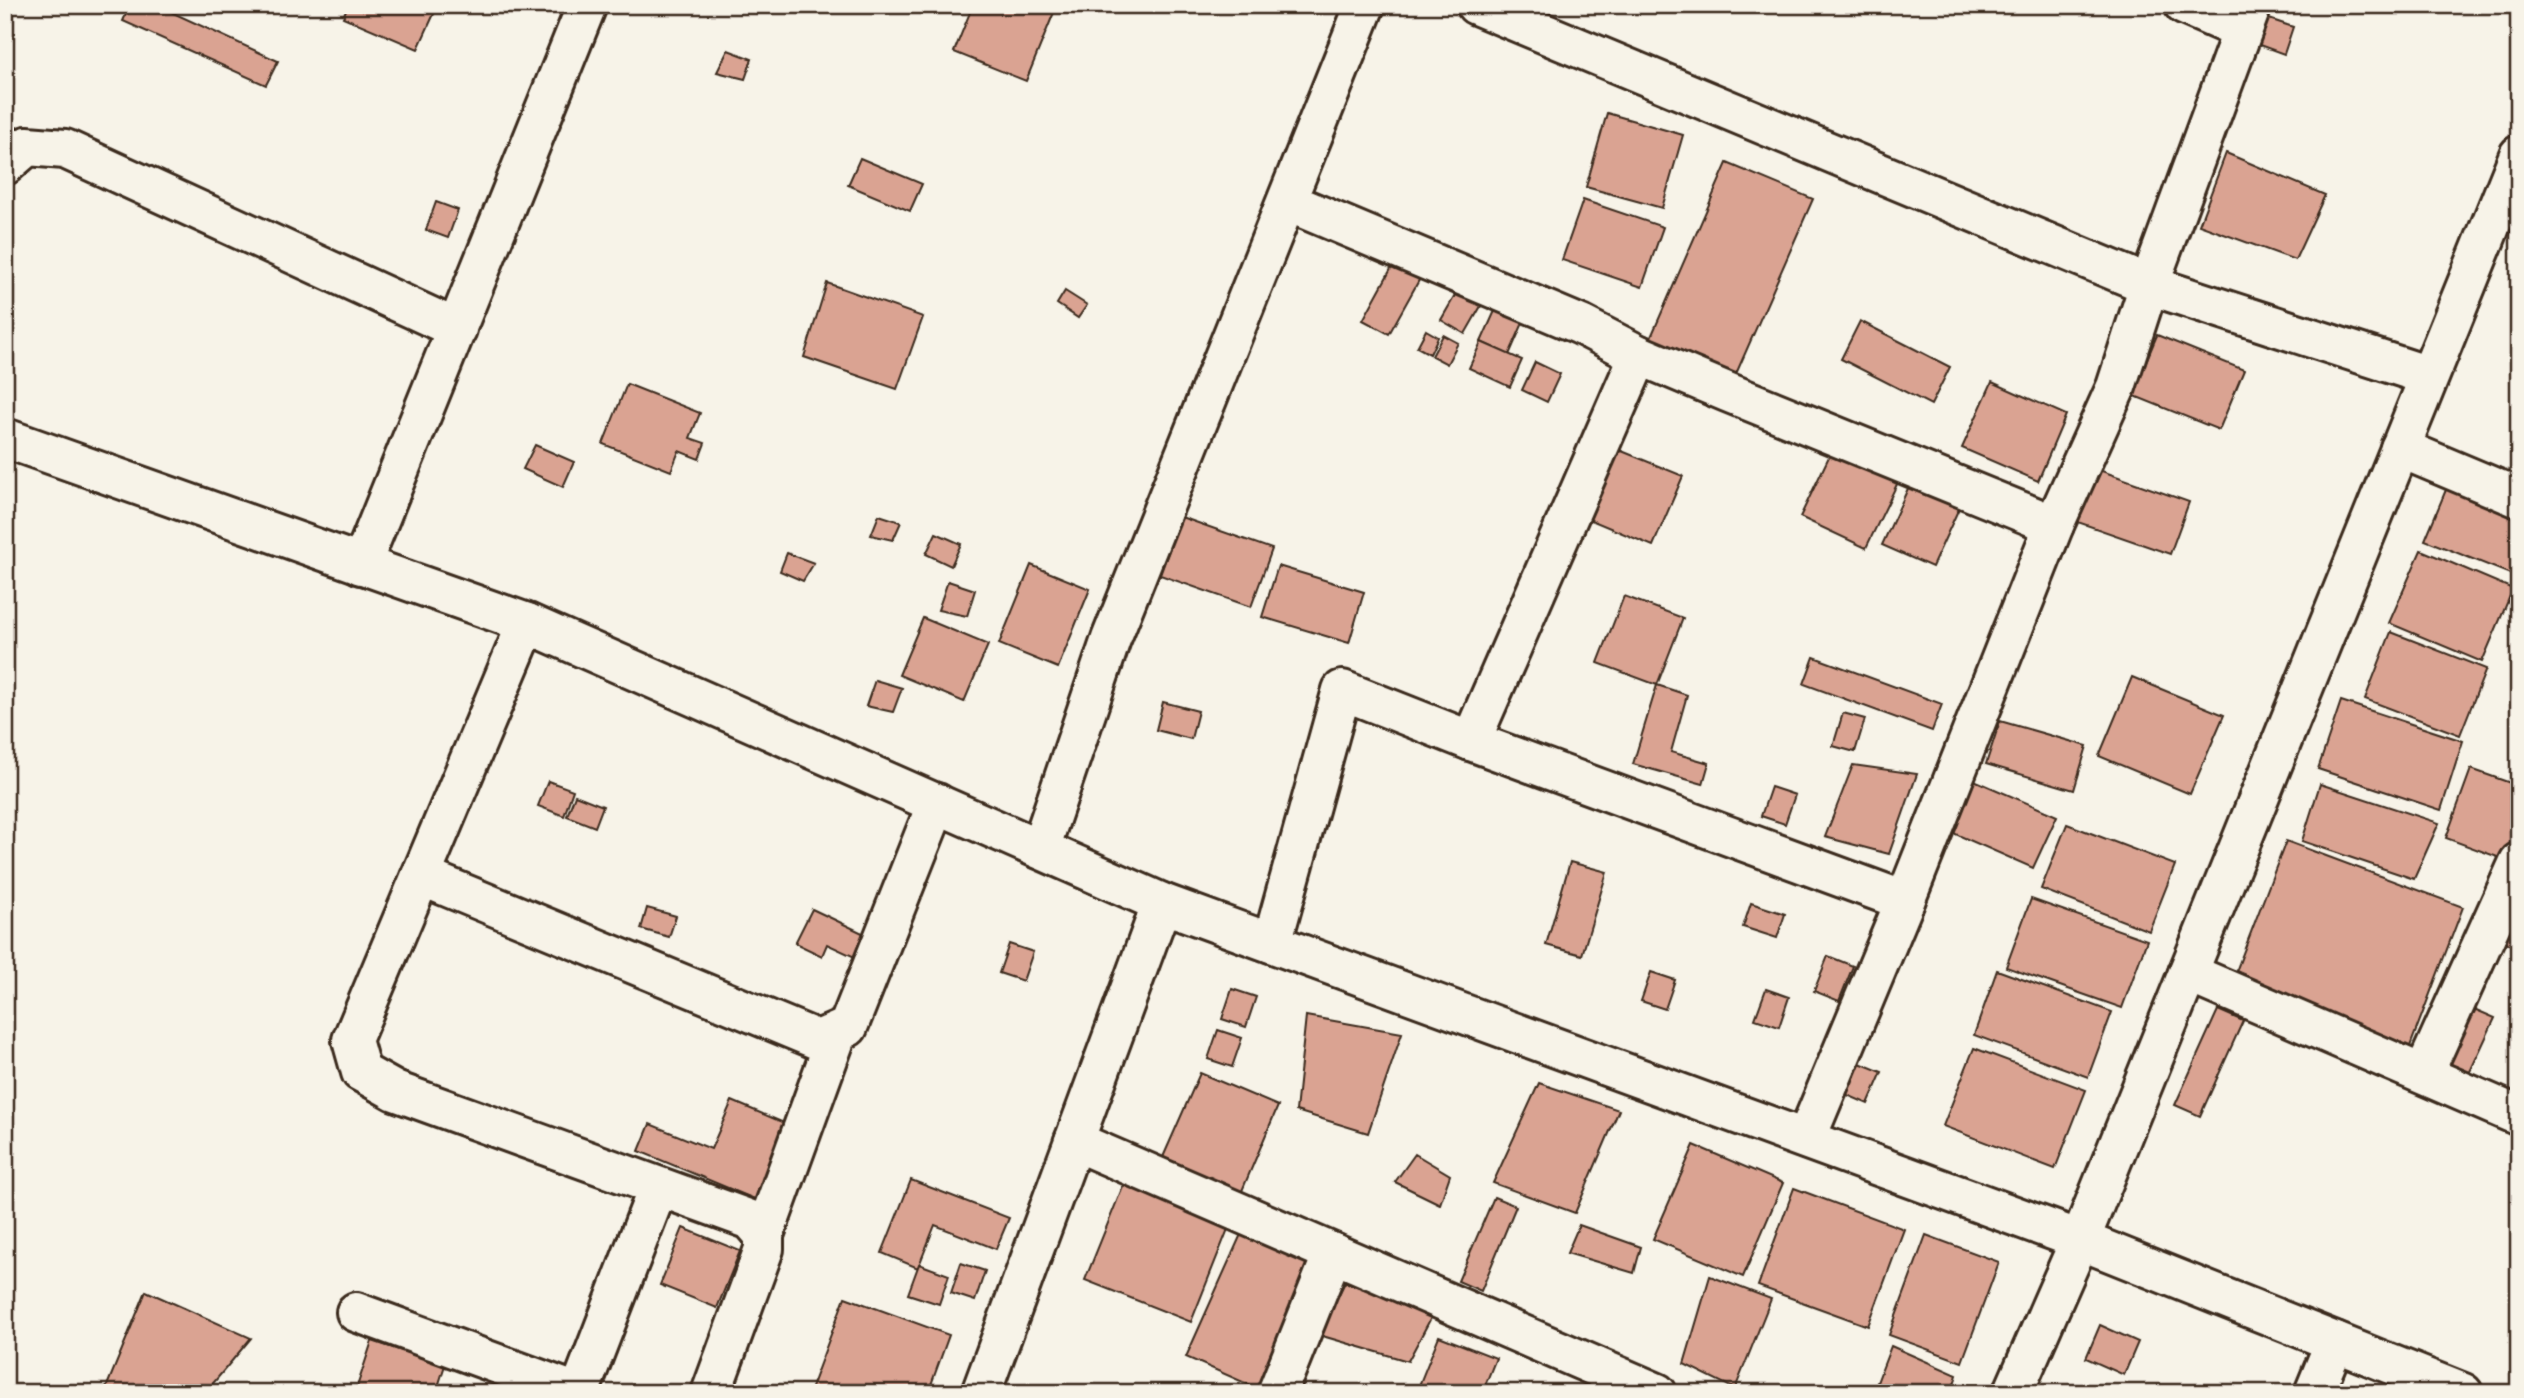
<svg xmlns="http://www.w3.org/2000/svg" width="2524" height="1398" font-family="Pangolin,sans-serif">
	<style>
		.building { fill: #daa392; stroke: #3b2a1e; stroke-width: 2 }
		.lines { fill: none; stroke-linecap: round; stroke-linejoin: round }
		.minor-casing { stroke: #3b2a1e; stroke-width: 44 }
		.minor { stroke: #f7f3e8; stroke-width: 38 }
	</style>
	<rect width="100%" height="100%" fill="#f7f3e8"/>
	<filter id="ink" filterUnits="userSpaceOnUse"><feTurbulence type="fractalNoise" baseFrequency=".0143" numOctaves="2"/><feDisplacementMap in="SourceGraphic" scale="14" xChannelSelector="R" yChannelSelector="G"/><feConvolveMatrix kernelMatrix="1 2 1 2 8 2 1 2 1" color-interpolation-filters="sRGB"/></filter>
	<g filter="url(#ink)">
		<g class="building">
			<polygon points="130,5 156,5 278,61 266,85 123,21"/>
			<polygon points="348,5 438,5 418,49 343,17"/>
			<polygon points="973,5 1057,5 1026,81 954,52"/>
			<polygon points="2260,16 2293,27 2284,54 2251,42"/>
			<polygon points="728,50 752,59 745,79 717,72"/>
			<polygon points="1607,113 1683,135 1662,208 1586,187"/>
			<polygon points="2226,153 2325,195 2295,260 2199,225"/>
			<polygon points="860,158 922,184 910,211 848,185"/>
			<polygon points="1727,163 1813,199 1729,390 1644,353"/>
			<polygon points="1583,200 1663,227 1642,287 1562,260"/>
			<polygon points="436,202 458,210 448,238 426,230"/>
			<polygon points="1397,258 1423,273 1389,334 1363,320"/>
			<polygon points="827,283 923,317 897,389 804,357"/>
			<polygon points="1065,291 1087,305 1078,318 1057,304"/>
			<polygon points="1457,292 1481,306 1465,334 1441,320"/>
			<polygon points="1498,304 1526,316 1509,355 1481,342"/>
			<polygon points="1860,321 1950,367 1931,405 1841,359"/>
			<polygon points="1426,330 1438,337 1430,354 1417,347"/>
			<polygon points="1443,335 1458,343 1447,364 1432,356"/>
			<polygon points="2157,335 2244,370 2219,430 2132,395"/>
			<polygon points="1481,342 1522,360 1510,387 1469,368"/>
			<polygon points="1535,362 1560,374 1547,402 1522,390"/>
			<polygon points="1992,382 2066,415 2038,481 1962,448"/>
			<polygon points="627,384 700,413 690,438 705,443 699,459 679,451 671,471 603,444"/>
			<polygon points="1835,444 1901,476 1866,548 1800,517"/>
			<polygon points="535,445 574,462 563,487 523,469"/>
			<polygon points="1607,445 1683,476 1653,546 1579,515"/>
			<polygon points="2085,465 2189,502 2170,554 2066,518"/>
			<polygon points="2450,480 2519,508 2519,567 2515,576 2425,540"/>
			<polygon points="1910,484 1960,506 1932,567 1882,545"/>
			<polygon points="879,515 901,522 893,540 871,535"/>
			<polygon points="1181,517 1272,549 1251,607 1160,575"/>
			<polygon points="936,533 961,544 951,566 926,554"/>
			<polygon points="2421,550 2513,589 2482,662 2389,623"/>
			<polygon points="787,553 814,563 803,581 780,571"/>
			<polygon points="1031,565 1090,589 1058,668 999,644"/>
			<polygon points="1278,566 1364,592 1349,643 1262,617"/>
			<polygon points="948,581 975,590 967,616 938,610"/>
			<polygon points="1624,596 1683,618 1657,685 1598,663"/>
			<polygon points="923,618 988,645 964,702 899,675"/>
			<polygon points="2391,632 2486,669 2460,735 2365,699"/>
			<polygon points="1814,657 1942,704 1932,731 1804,684"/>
			<polygon points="2132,677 2224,715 2190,794 2099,756"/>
			<polygon points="875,680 902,688 893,712 866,706"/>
			<polygon points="1657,685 1687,695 1671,752 1709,763 1703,784 1633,764"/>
			<polygon points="2341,701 2463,741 2441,810 2318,769"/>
			<polygon points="1163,702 1198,711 1191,739 1156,730"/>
			<polygon points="1843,713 1865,719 1855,752 1833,746"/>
			<polygon points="2000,721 2087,746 2074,790 1986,764"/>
			<polygon points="1853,765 1917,774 1889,854 1825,837"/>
			<polygon points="2471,769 2519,786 2519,841 2511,862 2446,838"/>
			<polygon points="1974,780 2057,816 2033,868 1951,832"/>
			<polygon points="548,781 573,790 564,816 538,806"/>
			<polygon points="2320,784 2439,823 2414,879 2302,841"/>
			<polygon points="1771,787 1795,795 1785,824 1761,816"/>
			<polygon points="575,795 603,806 595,827 567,816"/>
			<polygon points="2067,824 2175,865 2149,931 2041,889"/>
			<polygon points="2286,841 2463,907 2409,1049 2232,982"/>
			<polygon points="1570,862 1607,872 1582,955 1546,945"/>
			<polygon points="2031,899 2147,940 2122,1008 2006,967"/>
			<polygon points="1751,903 1785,914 1777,938 1743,927"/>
			<polygon points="647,908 676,916 669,937 641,929"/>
			<polygon points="2519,908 2519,949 2496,938"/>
			<polygon points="812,909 871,937 861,960 827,944 822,956 795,943"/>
			<polygon points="1009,944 1033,952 1023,981 999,973"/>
			<polygon points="1828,956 1853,966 1839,1001 1814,991"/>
			<polygon points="1997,970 2112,1012 2088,1077 1974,1035"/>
			<polygon points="1651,972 1675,980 1665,1009 1641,1001"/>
			<polygon points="1232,989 1256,997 1246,1027 1222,1019"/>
			<polygon points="1766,989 1789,997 1779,1027 1755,1019"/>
			<polygon points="2467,1006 2495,1018 2468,1076 2440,1062"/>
			<polygon points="2218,1010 2243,1021 2200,1116 2175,1105"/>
			<polygon points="1306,1016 1402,1033 1368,1133 1296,1111"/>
			<polygon points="1218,1030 1242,1038 1232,1067 1208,1059"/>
			<polygon points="1974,1048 2086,1090 2055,1169 1943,1126"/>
			<polygon points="1852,1060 1882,1072 1868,1104 1838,1091"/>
			<polygon points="1200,1073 1278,1106 1239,1198 1160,1164"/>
			<polygon points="1539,1083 1619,1110 1575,1213 1493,1183"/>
			<polygon points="732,1101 796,1128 764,1203 639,1151 650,1124 711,1149"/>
			<polygon points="1694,1145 1783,1183 1743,1277 1653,1239"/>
			<polygon points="1415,1154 1450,1175 1440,1204 1395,1182"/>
			<polygon points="911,1180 1009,1218 996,1249 935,1225 918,1268 882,1253"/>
			<polygon points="1125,1181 1228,1229 1191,1322 1085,1280"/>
			<polygon points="1794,1188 1904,1229 1868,1326 1758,1286"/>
			<polygon points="1494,1197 1516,1206 1481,1291 1458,1281"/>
			<polygon points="1579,1225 1641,1247 1634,1273 1567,1253"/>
			<polygon points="683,1228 740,1251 717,1308 660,1285"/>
			<polygon points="1242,1232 1316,1264 1261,1390 1186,1357"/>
			<polygon points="1926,1235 1999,1262 1962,1362 1889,1335"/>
			<polygon points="961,1263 985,1271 975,1301 951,1293"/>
			<polygon points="919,1264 949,1275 939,1304 908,1294"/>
			<polygon points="1710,1276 1771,1299 1735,1389 1684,1364"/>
			<polygon points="1345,1282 1433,1314 1408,1361 1319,1335"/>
			<polygon points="146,1291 251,1338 205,1393 104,1393"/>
			<polygon points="845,1297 949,1335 928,1393 809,1393"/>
			<polygon points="2100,1325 2138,1342 2124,1375 2086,1358"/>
			<polygon points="1439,1336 1496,1358 1482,1393 1416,1393"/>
			<polygon points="372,1341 445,1365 436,1393 355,1393"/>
			<polygon points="1891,1346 1957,1375 1951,1393 1873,1393"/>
		</g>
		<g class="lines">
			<defs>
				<g id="minor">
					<polyline points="1476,5 2149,285 2429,376"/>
					<polyline points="2184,5 2241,30"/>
					<polyline points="5,165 27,146 65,149 457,329"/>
					<polyline points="1288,202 1581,325 1639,355 1727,392 2054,525"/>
					<polyline points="5,438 527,623 1162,903 981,1393"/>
					<polyline points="2400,448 2519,498"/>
					<polyline points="361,565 587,5"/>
					<polyline points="527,623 352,1040 361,1072 395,1091 751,1220 764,1235 764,1249 711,1393"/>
					<polyline points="1471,741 1639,355"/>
					<polyline points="1040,849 1111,639 1365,5"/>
					<polyline points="421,876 818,1040 848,1027 937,803"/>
					<polyline points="1162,903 2080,1240 2463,1393"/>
					<polyline points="1272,943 1342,690 1471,741 1905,901"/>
					<polyline points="2188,973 2519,1116"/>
					<polyline points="2424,1073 2519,862"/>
					<polyline points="1806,1139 1905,901 2054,525 2116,387 2149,285 2252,5"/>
					<polyline points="1074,1141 1657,1393"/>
					<polyline points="764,1235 837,1034"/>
					<polyline points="356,1312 577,1393"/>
					<polyline points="579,1393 658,1188"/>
					<polyline points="1277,1393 1333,1253"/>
					<polyline points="2013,1393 2080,1240 2519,155"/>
					<polyline points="2314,1393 2335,1342"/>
				</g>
			</defs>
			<use href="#minor" class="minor-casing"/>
			<use href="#minor" class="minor"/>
		</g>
	</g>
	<rect width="2524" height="1398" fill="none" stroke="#f7f3e8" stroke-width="28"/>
	<rect x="14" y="14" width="2496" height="1370" fill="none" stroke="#3b2a1e" stroke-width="2.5" filter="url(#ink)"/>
</svg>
